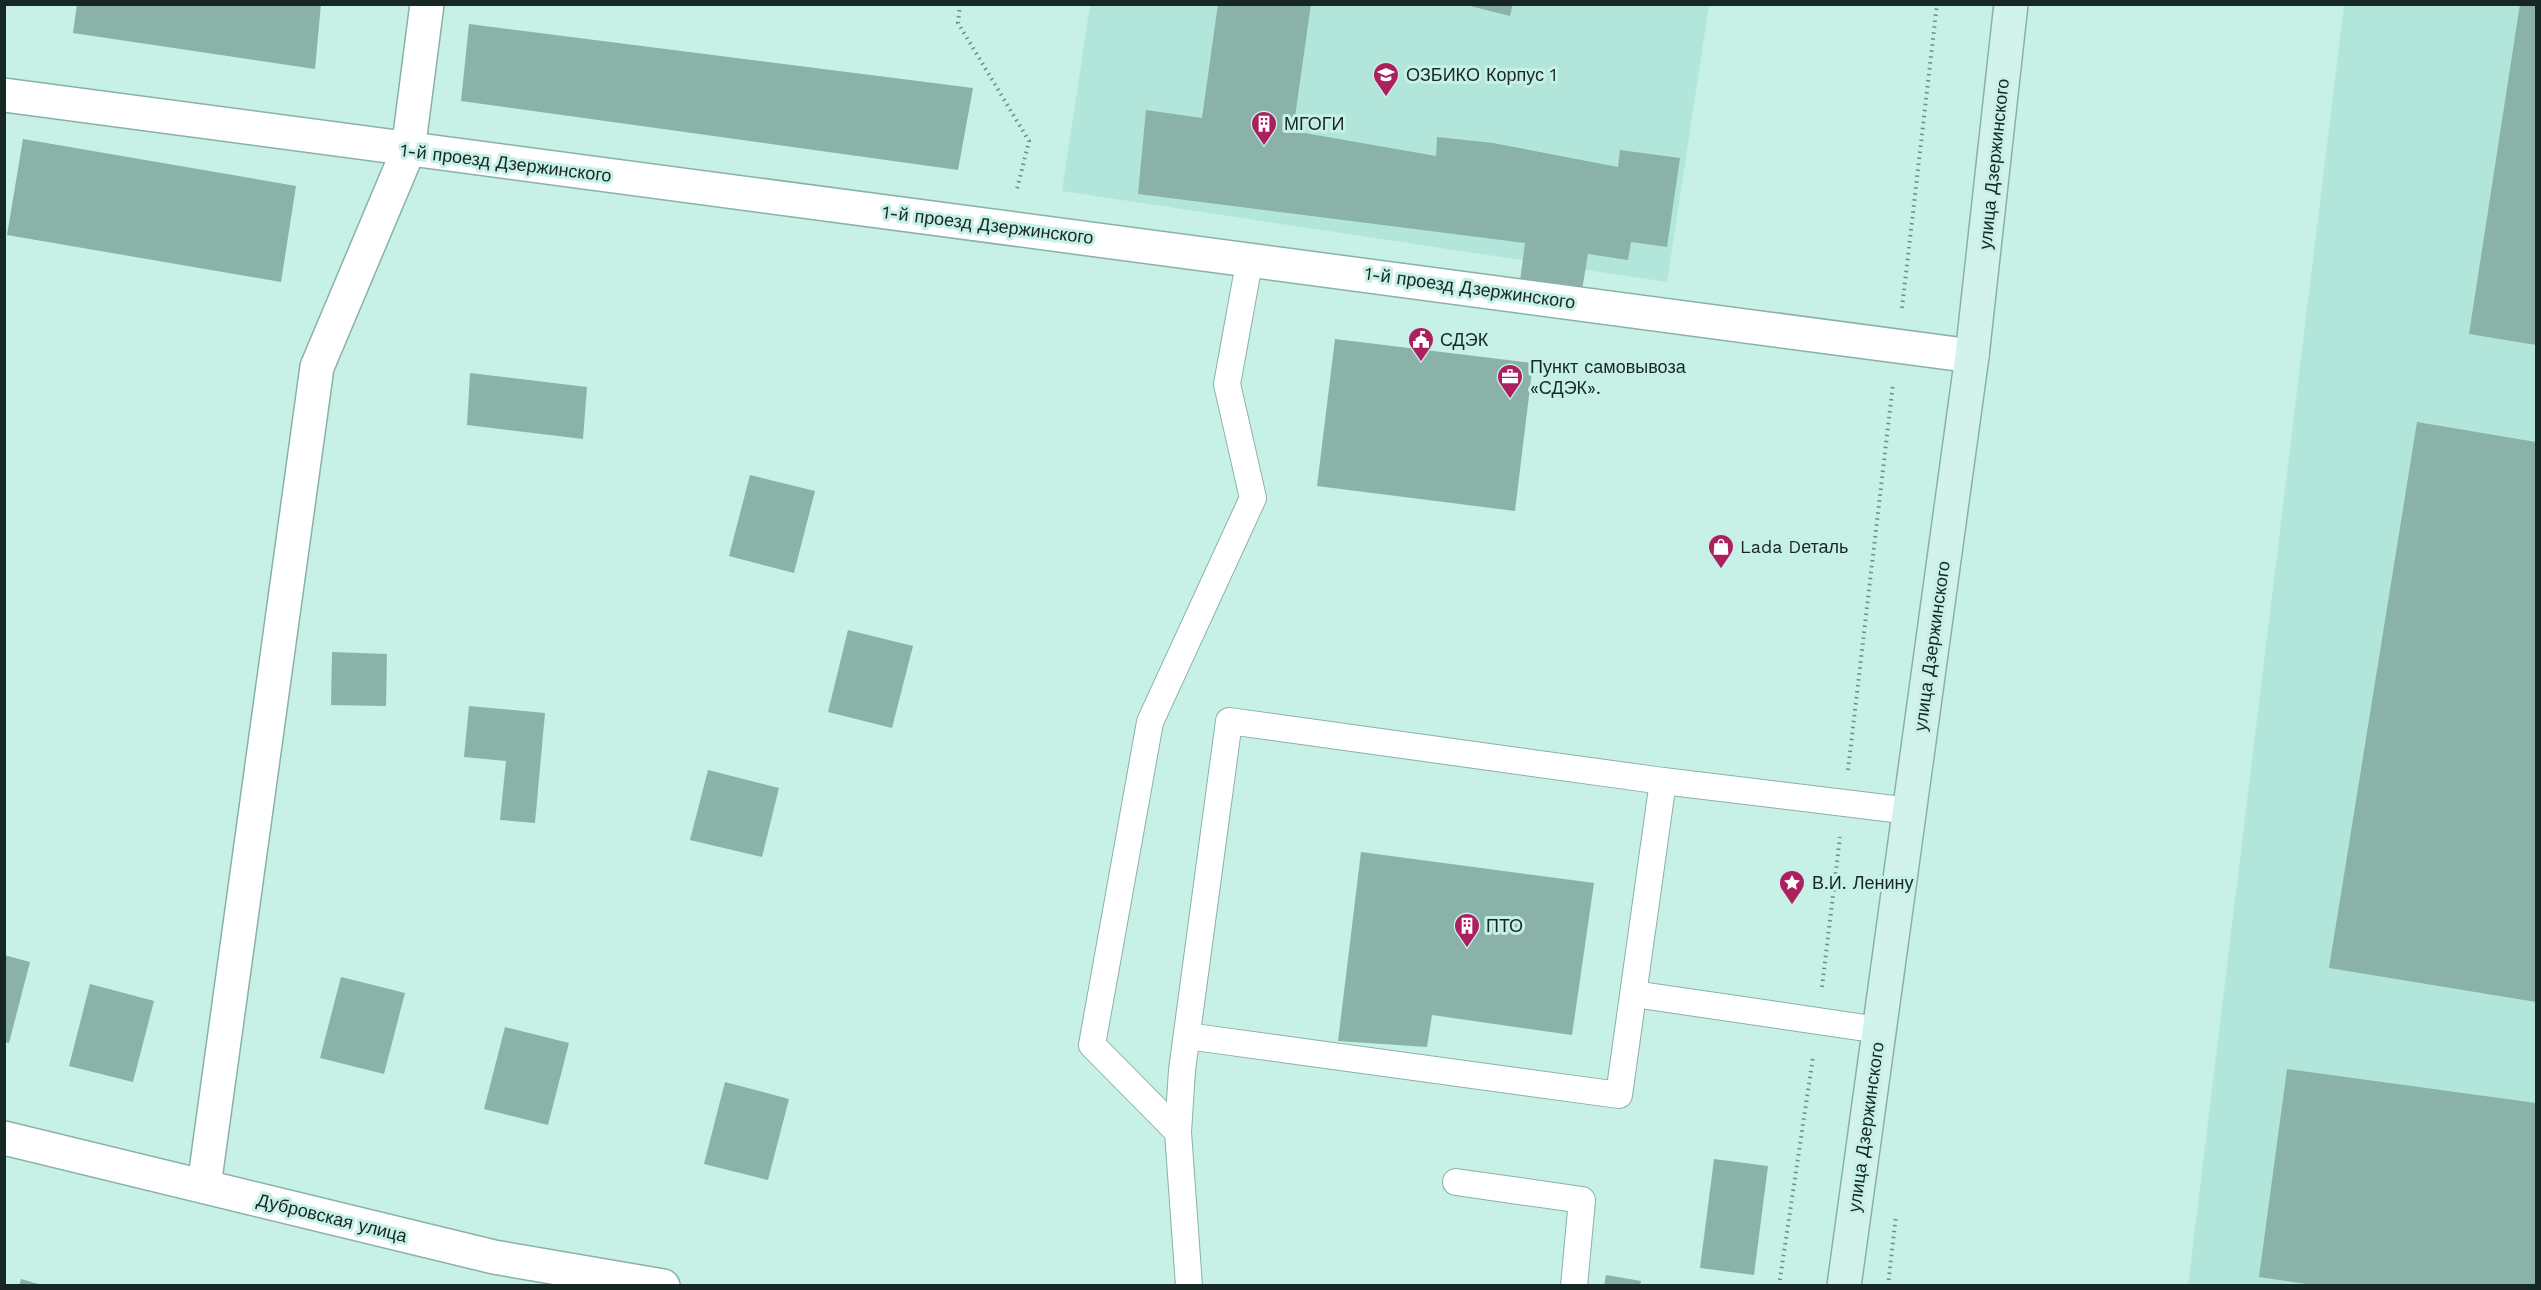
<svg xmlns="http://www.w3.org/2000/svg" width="2541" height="1290" font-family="'Work Sans',sans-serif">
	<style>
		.built { fill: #b3e6db }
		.building { fill: #8ab2a9 }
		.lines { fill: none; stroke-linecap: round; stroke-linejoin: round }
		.lane-casing { stroke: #89b1a8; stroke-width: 28 }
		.street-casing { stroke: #89b1a8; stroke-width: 36 }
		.secondary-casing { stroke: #89b1a8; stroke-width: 36 }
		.path { stroke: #6f8c86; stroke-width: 4; stroke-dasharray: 1.5 4.5; stroke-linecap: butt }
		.lane { stroke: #fff; stroke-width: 26 }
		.street { stroke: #fff; stroke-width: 33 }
		.secondary { stroke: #d2f2ec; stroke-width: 33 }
		.labels { text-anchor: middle; stroke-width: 6; stroke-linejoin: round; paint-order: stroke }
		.poi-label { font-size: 18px; fill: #172724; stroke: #c7f0e7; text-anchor: start }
		.street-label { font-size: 18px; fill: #172724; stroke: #c7f0e7 }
	</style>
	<rect width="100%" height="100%" fill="#c7f0e7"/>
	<g class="built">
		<polygon points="1090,5 1709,5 1667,282 1062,191"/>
		<polygon points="2344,5 2536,5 2536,1285 2188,1286"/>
	</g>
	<g class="building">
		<polygon points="77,4 321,4 315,69 73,33"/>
		<polygon points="1218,4 1311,4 1293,131 1436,156 1437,137 1493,143 1618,167 1620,150 1680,158 1667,247 1631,242 1628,260 1588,254 1582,290 1520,281 1525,243 1138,194 1146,110 1202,118"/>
		<polygon points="1462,4 1513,4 1510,16"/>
		<polygon points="2520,4 2536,4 2536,345 2469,334"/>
		<polygon points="469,24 973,88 958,170 461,101"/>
		<polygon points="23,139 296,186 281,282 7,235"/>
		<polygon points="1335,339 1533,363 1515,511 1317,486"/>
		<polygon points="470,373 587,387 583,439 467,425"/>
		<polygon points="2417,422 2536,442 2536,1002 2329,968"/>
		<polygon points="750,475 815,491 794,573 729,556"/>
		<polygon points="848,630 913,646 892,728 828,712"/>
		<polygon points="332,652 387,654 386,706 331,705"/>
		<polygon points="469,706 545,713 535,823 500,820 506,761 464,757"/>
		<polygon points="708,770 779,788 762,857 690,840"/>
		<polygon points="1361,852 1594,883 1572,1035 1432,1015 1427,1047 1338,1041"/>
		<polygon points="4,955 30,962 9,1043 4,1042"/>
		<polygon points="341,977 405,993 384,1074 320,1058"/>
		<polygon points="90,984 154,1001 133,1082 69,1066"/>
		<polygon points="505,1027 569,1043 548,1125 484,1109"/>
		<polygon points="2287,1069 2536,1103 2536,1286 2319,1286 2259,1277"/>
		<polygon points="725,1082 789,1099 768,1180 704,1164"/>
		<polygon points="1714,1159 1768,1166 1754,1275 1700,1268"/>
		<polygon points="1606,1275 1641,1281 1640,1286 1604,1286"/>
		<polygon points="21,1279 42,1285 42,1286 19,1286"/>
	</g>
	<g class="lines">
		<defs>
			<g id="lane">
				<polyline points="1663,781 1910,811"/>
				<polyline points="1634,994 1879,1030"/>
				<polyline points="1178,1132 1182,1070 1229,721 1663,781 1619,1095 1187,1036"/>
				<polyline points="1456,1182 1582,1200 1574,1286"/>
				<polyline points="1189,1286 1178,1132 1092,1045 1150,722 1253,498 1227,384 1250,258"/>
			</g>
			<g id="street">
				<path d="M4,95C660,186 1317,266 1972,356"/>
				<polyline points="4,1138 494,1257 663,1286"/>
				<polyline points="204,1186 317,367 408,151 427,4"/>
			</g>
			<polyline id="secondary" points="1844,1286 1972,356 2011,4"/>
		</defs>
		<use href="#lane" class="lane-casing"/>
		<use href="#street" class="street-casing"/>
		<use href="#secondary" class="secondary-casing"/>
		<g class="path">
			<polyline points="960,4 958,23 1029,141 1017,189"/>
			<polyline points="1902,308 1937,4"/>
			<polyline points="1848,770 1893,384"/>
			<polyline points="1822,987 1840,837"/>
			<polyline points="1779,1286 1813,1057"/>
			<polyline points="1888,1286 1896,1215"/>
		</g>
		<use href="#lane" class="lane"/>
		<use href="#street" class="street"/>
		<use href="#secondary" class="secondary"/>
	</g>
	<defs>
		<symbol id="university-pin" viewBox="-11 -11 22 30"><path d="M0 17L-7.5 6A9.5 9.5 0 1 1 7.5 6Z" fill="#ac205f" stroke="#c7f0e7"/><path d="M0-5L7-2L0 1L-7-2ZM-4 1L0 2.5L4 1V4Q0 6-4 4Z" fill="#fff"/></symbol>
		<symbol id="building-pin" viewBox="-11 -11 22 30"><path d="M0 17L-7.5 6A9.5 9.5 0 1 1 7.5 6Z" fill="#ac205f" stroke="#c7f0e7"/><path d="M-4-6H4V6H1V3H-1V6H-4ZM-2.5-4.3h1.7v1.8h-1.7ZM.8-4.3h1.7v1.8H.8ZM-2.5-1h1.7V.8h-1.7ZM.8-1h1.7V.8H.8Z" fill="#fff"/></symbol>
		<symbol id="civic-pin" viewBox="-11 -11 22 30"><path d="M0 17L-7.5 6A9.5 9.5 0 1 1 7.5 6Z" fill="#ac205f" stroke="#c7f0e7"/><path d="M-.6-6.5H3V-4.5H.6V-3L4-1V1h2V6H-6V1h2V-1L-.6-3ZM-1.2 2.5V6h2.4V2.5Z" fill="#fff"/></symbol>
		<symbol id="office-pin" viewBox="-11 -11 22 30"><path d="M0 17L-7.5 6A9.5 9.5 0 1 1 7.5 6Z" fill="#ac205f" stroke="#c7f0e7"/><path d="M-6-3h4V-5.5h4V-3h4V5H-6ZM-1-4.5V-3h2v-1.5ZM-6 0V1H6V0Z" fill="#fff"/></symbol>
		<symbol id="shop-pin" viewBox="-11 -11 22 30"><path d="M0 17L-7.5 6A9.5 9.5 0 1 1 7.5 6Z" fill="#ac205f" stroke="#c7f0e7"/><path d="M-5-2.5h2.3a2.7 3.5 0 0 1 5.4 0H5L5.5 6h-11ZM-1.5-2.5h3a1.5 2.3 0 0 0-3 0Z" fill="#fff"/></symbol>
		<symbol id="sight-pin" viewBox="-11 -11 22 30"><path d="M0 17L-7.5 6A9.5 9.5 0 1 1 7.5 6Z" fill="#ac205f" stroke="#c7f0e7"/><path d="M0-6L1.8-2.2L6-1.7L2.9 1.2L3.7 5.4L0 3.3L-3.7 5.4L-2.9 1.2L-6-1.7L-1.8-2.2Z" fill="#fff"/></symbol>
	</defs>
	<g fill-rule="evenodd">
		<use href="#university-pin" x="1371" y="60" width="30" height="40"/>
		<use href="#building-pin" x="1249" y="109" width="30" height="40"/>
		<use href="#civic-pin" x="1406" y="325" width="30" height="40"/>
		<use href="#office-pin" x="1495" y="362" width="30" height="40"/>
		<use href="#shop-pin" x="1706" y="532" width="30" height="40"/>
		<use href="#sight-pin" x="1777" y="868" width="30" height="40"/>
		<use href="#building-pin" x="1452" y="911" width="30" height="40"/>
	</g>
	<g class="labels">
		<g class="poi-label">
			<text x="1406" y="81">ОЗБИКО Корпус 1</text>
			<text x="1284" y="130">МГОГИ</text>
			<text x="1440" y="346">СДЭК</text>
			<text x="1530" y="373">Пункт самовывоза<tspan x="1530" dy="21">«СДЭК».</tspan></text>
			<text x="1740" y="553">Lada Dеталь</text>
			<text x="1812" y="889">В.И. Ленину</text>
			<text x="1486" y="932">ПТО</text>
		</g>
		<g class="street-label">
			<text transform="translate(506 163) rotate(7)" y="6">1-й проезд Дзержинского</text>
			<text transform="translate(1994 164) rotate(-84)" y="6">улица Дзержинского</text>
			<text transform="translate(988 225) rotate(7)" y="6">1-й проезд Дзержинского</text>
			<text transform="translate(1470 288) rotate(8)" y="6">1-й проезд Дзержинского</text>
			<text transform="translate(1932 646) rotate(-82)" y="6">улица Дзержинского</text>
			<text transform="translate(1866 1127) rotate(-82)" y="6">улица Дзержинского</text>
			<text transform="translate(332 1218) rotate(14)" y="6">Дубровская улица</text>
		</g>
	</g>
	<rect width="2541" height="1290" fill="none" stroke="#172724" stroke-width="12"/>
</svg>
